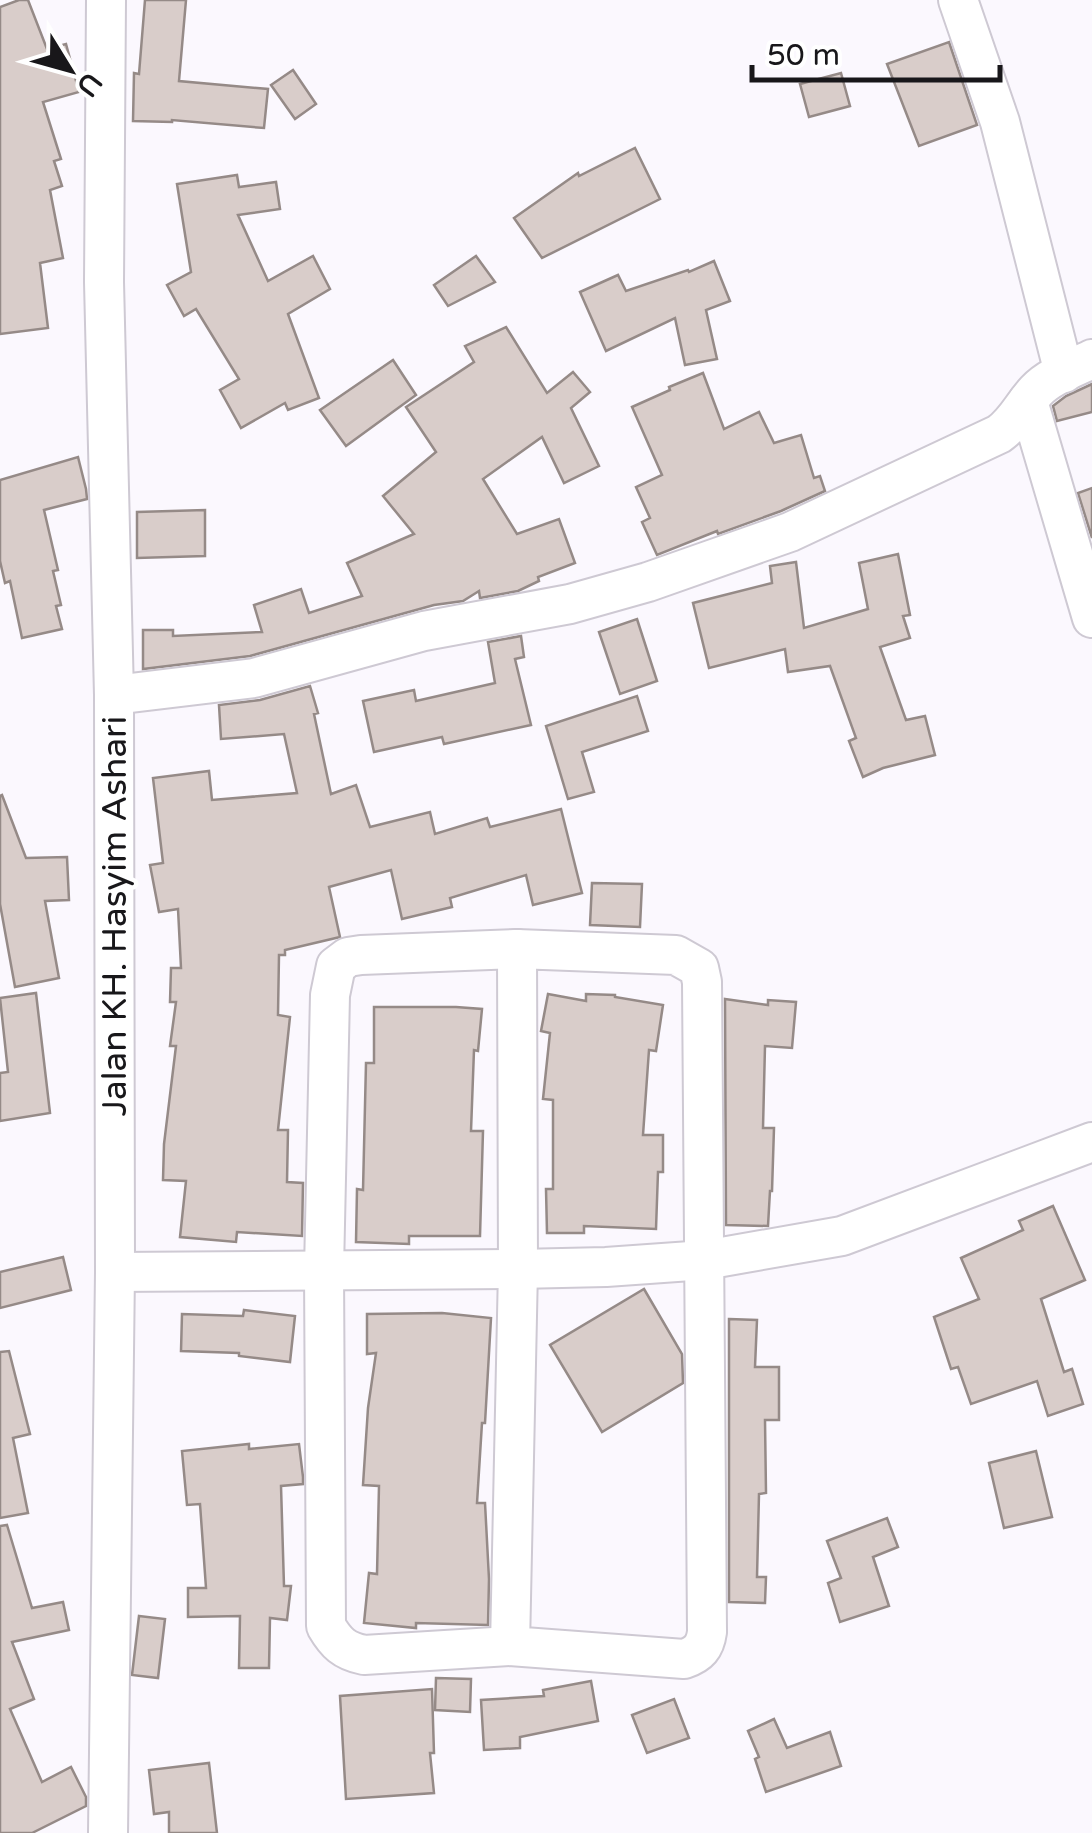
<svg xmlns="http://www.w3.org/2000/svg" width="1092" height="1833" font-family="'Varela Round',sans-serif">
	<style>
		.building { fill: #d9cdca; stroke: #958a87; stroke-width: 2.5 }
		.lines { fill: none; stroke-linecap: round; stroke-linejoin: round }
		.minor-casing { stroke: #cec9d3; stroke-width: 42 }
		.minor { stroke: #fff; stroke-width: 38 }
		.labels { text-anchor: middle; stroke-width: 9; stroke-linejoin: round; paint-order: stroke }
		.street-label { font-size: 35px; fill: #18171a; stroke: #fff }
	</style>
	<rect width="100%" height="100%" fill="#fbf8fe"/>
	<g class="building">
		<polygon points="19,0 28,0 47,49 66,44 79,92 43,102 61,159 54,161 62,186 50,190 63,258 40,263 48,328 0,334 0,7"/>
		<polygon points="145,0 186,0 179,81 268,89 264,128 172,120 172,122 133,121 134,73 139,74"/>
		<polygon points="949,42 977,125 919,146 887,64"/>
		<polygon points="293,70 316,104 295,119 271,85"/>
		<polygon points="841,73 850,106 809,117 800,84"/>
		<polygon points="635,148 660,199 542,258 514,218 578,173 579,176"/>
		<polygon points="237,175 239,187 276,182 280,209 238,215 268,281 313,256 330,289 288,314 319,398 288,410 285,403 241,428 220,390 239,379 196,309 184,316 167,285 191,272 177,184"/>
		<polygon points="476,256 495,282 448,306 434,285"/>
		<polygon points="714,261 730,301 706,310 717,359 685,365 675,318 606,351 580,292 618,275 626,291 688,270 689,272"/>
		<polygon points="506,327 547,393 573,372 590,392 571,408 599,466 564,483 542,437 483,479 517,534 559,519 575,563 538,577 539,581 518,591 480,598 479,591 463,601 434,605 250,656 143,669 143,630 173,630 173,636 262,632 254,605 301,589 309,613 362,596 347,563 414,534 383,496 436,452 406,407 474,362 465,346"/>
		<polygon points="393,360 416,395 346,446 320,410"/>
		<polygon points="703,373 724,429 759,412 774,443 801,435 814,478 820,476 825,491 781,511 718,534 717,531 657,555 642,522 650,518 636,487 662,475 632,407 670,390 669,387"/>
		<polygon points="1092,384 1092,412 1057,421 1053,406 1066,396"/>
		<polygon points="78,457 86,489 87,499 44,510 58,570 53,571 61,605 56,606 62,629 22,638 10,581 5,583 0,561 0,480"/>
		<polygon points="1092,488 1092,538 1078,493"/>
		<polygon points="205,510 205,556 137,558 137,512"/>
		<polygon points="898,554 910,615 903,616 910,638 880,647 906,720 925,716 935,755 883,768 863,777 849,741 856,738 830,666 788,672 785,649 709,668 693,603 772,583 770,566 796,562 804,628 868,609 859,563"/>
		<polygon points="637,619 657,681 620,694 599,632"/>
		<polygon points="521,636 524,657 515,659 531,725 444,744 442,737 374,752 363,701 414,690 416,701 495,683 488,642"/>
		<polygon points="310,686 318,713 314,714 331,794 356,785 370,827 430,812 435,834 487,818 490,827 561,809 582,893 533,905 526,875 450,898 452,907 402,919 391,870 329,887 340,937 285,950 285,955 279,955 278,1015 290,1017 278,1130 288,1130 287,1182 303,1183 302,1236 237,1232 236,1242 180,1237 186,1181 163,1180 164,1144 176,1046 170,1046 176,1002 170,1002 171,968 181,968 178,909 159,912 150,865 163,863 153,778 209,771 212,800 297,793 284,734 221,739 219,705 260,700"/>
		<polygon points="637,696 648,731 582,752 594,792 568,799 546,726"/>
		<polygon points="2,795 26,858 67,857 69,900 45,901 59,978 15,987 0,904 0,796"/>
		<polygon points="592,883 642,884 640,927 590,925"/>
		<polygon points="36,993 50,1113 0,1121 0,1073 8,1072 0,998"/>
		<polygon points="548,994 586,1001 586,994 615,995 615,997 663,1005 656,1051 649,1050 643,1135 663,1135 663,1172 658,1172 656,1229 584,1226 584,1233 547,1233 546,1189 553,1189 553,1100 543,1099 550,1033 541,1031"/>
		<polygon points="725,999 768,1005 768,1000 796,1002 792,1048 765,1046 763,1128 774,1128 772,1191 770,1191 768,1226 726,1225"/>
		<polygon points="374,1007 456,1007 482,1009 478,1051 474,1050 471,1131 483,1131 480,1236 409,1236 409,1244 356,1242 357,1189 363,1190 366,1063 374,1063"/>
		<polygon points="1053,1206 1085,1280 1041,1299 1064,1372 1072,1369 1083,1404 1048,1416 1037,1381 971,1404 958,1367 951,1369 934,1317 979,1299 961,1258 1023,1230 1019,1221"/>
		<polygon points="63,1257 71,1290 0,1308 0,1272"/>
		<polygon points="644,1289 682,1354 683,1383 602,1432 550,1345"/>
		<polygon points="244,1310 295,1316 290,1362 239,1356 239,1353 181,1351 182,1314 243,1316"/>
		<polygon points="442,1313 491,1318 485,1423 482,1423 477,1503 485,1503 489,1579 488,1625 416,1623 416,1628 364,1623 369,1573 377,1574 379,1486 363,1485 368,1408 376,1353 367,1354 367,1314"/>
		<polygon points="729,1319 757,1320 755,1367 779,1367 779,1420 765,1420 766,1493 759,1494 757,1577 766,1577 765,1603 729,1602"/>
		<polygon points="9,1351 30,1434 13,1438 28,1513 0,1518 0,1352"/>
		<polygon points="249,1444 249,1449 299,1444 303,1477 303,1484 281,1486 284,1586 291,1586 287,1620 270,1618 269,1668 239,1668 240,1616 188,1617 188,1588 206,1588 200,1504 187,1505 182,1451"/>
		<polygon points="1036,1451 1052,1517 1004,1528 989,1463"/>
		<polygon points="887,1518 898,1547 873,1557 889,1606 840,1622 828,1583 841,1578 827,1541"/>
		<polygon points="7,1525 32,1608 63,1602 69,1630 12,1642 34,1699 10,1709 42,1782 71,1767 86,1797 86,1806 32,1833 0,1833 0,1526"/>
		<polygon points="139,1616 165,1619 158,1678 132,1675"/>
		<polygon points="436,1678 471,1679 470,1712 435,1710"/>
		<polygon points="591,1681 598,1721 520,1737 520,1748 484,1750 481,1700 544,1696 543,1690"/>
		<polygon points="432,1689 434,1753 430,1753 434,1793 346,1799 340,1696"/>
		<polygon points="674,1699 689,1738 647,1753 632,1715"/>
		<polygon points="774,1719 787,1748 830,1732 841,1766 766,1792 755,1759 759,1757 748,1731"/>
		<polygon points="209,1763 217,1833 169,1833 169,1812 154,1814 149,1770"/>
	</g>
	<g class="lines">
		<defs>
			<g id="minor">
				<polyline points="106,0 104,282 114,695 115,1272 108,1833"/>
				<polyline points="958,0 1000,122 1064,373"/>
				<polyline points="1028,401 1092,618"/>
				<path d="M114,695L254,678L424,631L570,604L648,582L790,532L999,434C1016,422 1022,406 1036,391C1050,376 1074,368 1092,359"/>
				<path d="M517,949L676,955L699,968L702,982L707,1632C705,1647 699,1654 684,1659L510,1646L518,1269Z"/>
				<polyline points="115,1272 518,1269 606,1267 705,1260 842,1236 1092,1142"/>
				<path d="M510,1646L364,1655C344,1651 336,1643 326,1626L324,1270L330,995L336,966L348,957L361,955L517,949"/>
			</g>
		</defs>
		<use href="#minor" class="minor-casing"/>
		<use href="#minor" class="minor"/>
	</g>
	<g class="labels">
		<g class="street-label">
			<text transform="translate(114 916) rotate(-90)" y="12">Jalan KH. Hasyim Ashari</text>
		</g>
	</g>
	<g transform="translate(70 70) rotate(127)" stroke="#ffffff" stroke-width="8" paint-order="stroke">
	<path d="M0-8L18 38L0 25L-18 38Z" fill="#18171a"/>
	<text y="-15" font-size="28" font-weight="bold" text-anchor="middle" fill="#18171a">U</text>
	</g>
	<path d="M752 65v15h248v-15" fill="none" stroke="#18171a" stroke-width="5"/>
	<text x="767" y="65" font-size="30" fill="#18171a" stroke="#ffffff" stroke-width="8" paint-order="stroke">50 m</text>
</svg>
